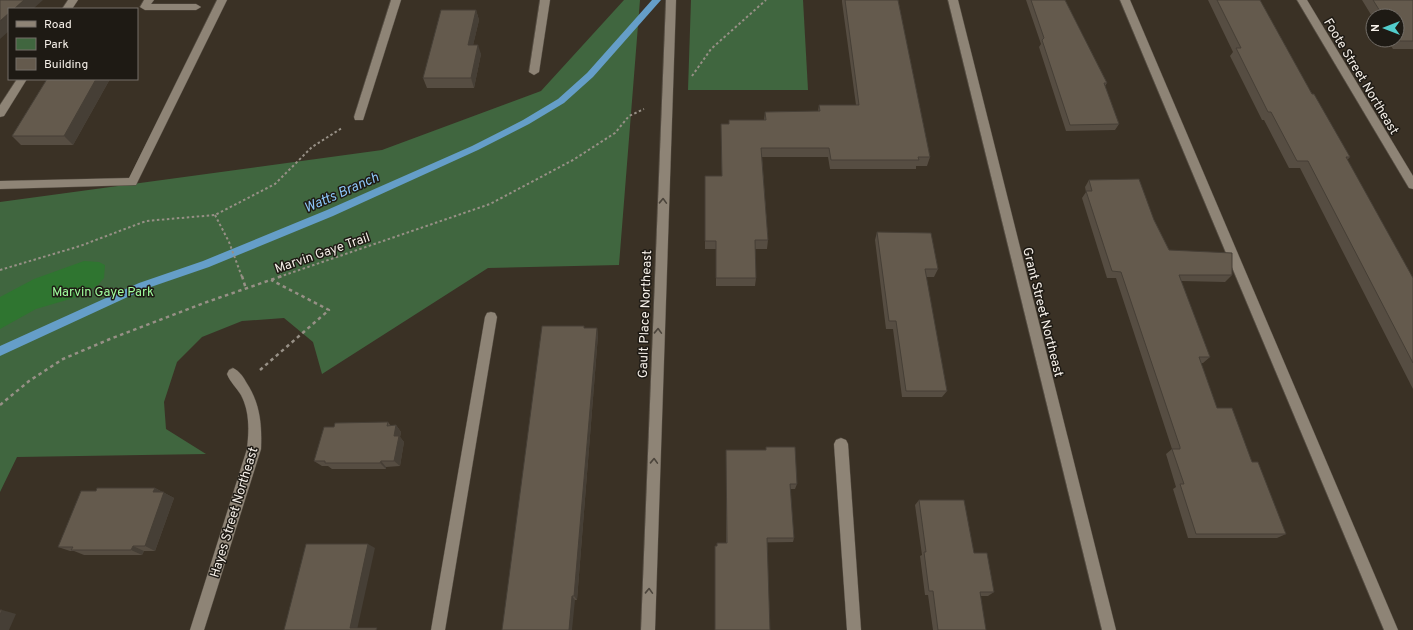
<svg xmlns="http://www.w3.org/2000/svg" width="1413" height="630" font-family="Overpass,sans-serif">
	<style>
		.green { fill: #40663f }
		.forest { fill: #2f7530 }
		.lines { fill: none; stroke-linecap: round; stroke-linejoin: round }
		.stream { fill: #659ec8; fill-rule: evenodd }
		.minor-casing { stroke: #544c42; stroke-width: 1 }
		.path-far1 { stroke: #979086; stroke-width: 2; stroke-dasharray: 2.5 2.5; stroke-linecap: butt }
		.path { stroke: #979086; stroke-width: 2.5; stroke-dasharray: 3.5 3.5; stroke-linecap: butt }
		.minor { fill: #8e8476; fill-rule: evenodd }
		.wall { fill: #564d42 }
		.shaded-wall { fill: #463f36 }
		.building { fill: #645a4d; stroke: #463f36 }
		.oneway { stroke: #4b443b }
		.labels { text-anchor: middle; stroke-width: 3; stroke-linejoin: round; paint-order: stroke }
		.street-label { font-size: 13px; fill: #f5efe8; stroke: #1e1a14 }
		.park-label { font-size: 13px; fill: #a0fd9e; stroke: #1e1a14 }
		.water-label { font-size: 14px; font-style: italic; fill: #8dc6f8; stroke: #1e1a14 }
	</style>
	<rect width="100%" height="100%" fill="#3a3125"/>
	<g class="green">
		<polygon points="624,0 640,0 619,265 488,268 322,374 313,342 284,318 242,321 202,337 177,362 164,402 166,429 206,454 17,457 0,492 0,202 382,150 541,91"/>
		<polygon points="691,0 803,0 808,90 688,90"/>
	</g>
	<polygon class="forest" points="84,261 99,262 105,265 104,278 98,285 77,297 36,309 0,329 0,297 34,279"/>
	<g class="lines">
		<polygon class="stream" points="652,0 661,0 593,77 564,103 529,124 478,150 333,216 209,267 145,289 0,356 0,346 139,283 203,261 327,210 472,146 523,120 558,99 587,73"/>
		<defs>
			<g id="minor">
				<polygon points="68,0 78,0 72,9 62,9"/>
				<polygon points="144,0 154,0 151,4 196,4 201,7 196,10 145,10 140,7"/>
				<polygon points="217,0 227,0 136,185 0,189 0,181 129,178"/>
				<polygon points="391,0 401,0 364,117 363,120 355,120 354,117"/>
				<polygon points="540,0 550,0 539,72 534,75 529,72"/>
				<polygon points="666,0 676,0 655,630 641,630"/>
				<polygon points="948,0 958,0 1116,630 1102,630"/>
				<polygon points="1120,0 1130,0 1398,630 1384,630"/>
				<polygon points="1297,0 1307,0 1413,176 1413,189 1409,188"/>
				<polygon points="17,79 27,79 4,116 0,117 0,105"/>
				<polygon points="491,312 495,313 497,317 445,630 431,630 485,317 487,313"/>
				<path d="M233,368C239,371 243,376 246,382C260,403 262,424 261,449L204,630H190L247,449C249,431 250,412 241,395C237,388 230,382 227,374L229,370Z"/>
				<polygon points="841,438 846,440 848,444 861,630 847,630 834,444 836,440"/>
			</g>
		</defs>
		<use href="#minor" class="minor-casing"/>
		<g class="path-far1">
			<polyline points="692,76 711,49 766,0"/>
			<polyline points="215,215 229,242 242,277"/>
			<polyline points="0,270 80,246 146,221 215,215 275,184 312,147 342,128"/>
			<polyline points="279,277 490,204 573,160 615,133 629,116 644,109"/>
		</g>
		<g class="path">
			<polyline points="242,276 246,289"/>
			<polyline points="260,370 329,310 271,280"/>
			<polyline points="0,405 29,381 63,359 110,339 204,303 282,276"/>
		</g>
		<use href="#minor" class="minor"/>
	</g>
	<g class="wall">
		<polygon points="842,0 898,0 930,157 927,166 916,166 916,169 830,169 828,157 762,157 768,240 767,249 755,249 756,278 755,286 716,286 716,249 705,249 705,176 722,176 721,124 729,124 764,120 765,112 818,111 819,105 856,105 842,2"/>
		<polygon points="1026,0 1065,0 1107,83 1105,86 1119,124 1115,130 1066,131 1039,47 1041,44"/>
		<polygon points="1208,0 1260,0 1312,94 1350,157 1347,160 1413,278 1413,389 1300,168 1289,168 1264,120 1262,120 1230,56 1233,52"/>
		<polygon points="1362,0 1413,0 1413,49 1393,49 1387,40 1397,40 1397,16 1373,16 1373,18"/>
		<polygon points="476,10 479,20 473,45 481,54 474,88 427,88 423,78"/>
		<polygon points="47,79 110,79 73,145 21,145 12,136"/>
		<polygon points="1089,180 1154,220 1169,250 1232,275 1225,282 1181,281 1210,357 1203,363 1201,363 1217,408 1252,462 1286,534 1277,538 1188,538 1173,489 1176,487 1166,454 1172,449 1116,278 1107,278 1082,198 1086,192 1085,187"/>
		<polygon points="877,232 938,269 934,277 926,277 947,391 942,397 902,397 893,329 886,329 875,240"/>
		<polygon points="584,328 597,328 598,335 577,600 575,600 502,630"/>
		<polygon points="388,422 391,426 396,425 401,432 400,437 404,442 400,466 386,467 386,469 332,469 328,466 322,466 314,461 334,427"/>
		<polygon points="766,447 797,484 795,489 790,489 794,538 793,542 726,543 726,450 766,450"/>
		<polygon points="155,488 174,498 155,551 144,551 142,555 84,555 74,551 70,551 58,547 96,491"/>
		<polygon points="919,500 974,553 994,592 988,596 980,596 986,630 933,630 928,595 925,595 920,556 922,555 915,505"/>
	</g>
	<g class="shaded-wall">
		<polygon points="24,0 43,0 33,9 14,9"/>
		<polygon points="476,10 479,20 471,54 468,45"/>
		<polygon points="9,13 9,31 0,39 0,21"/>
		<polygon points="478,45 481,54 474,88 471,78"/>
		<polygon points="96,79 110,79 73,145 64,136"/>
		<polygon points="597,328 598,335 577,600 574,596"/>
		<polygon points="396,425 401,432 400,437 404,442 400,466 394,461 394,436"/>
		<polygon points="381,461 386,467 386,469 380,463"/>
		<polygon points="155,488 174,498 155,551 145,546 153,492"/>
		<polygon points="368,544 375,548 357,630 350,628"/>
		<polygon points="133,546 144,551 142,555 131,550"/>
		<polygon points="572,596 575,600 572,630 569,630"/>
		<polygon points="2,610 16,614 9,630 0,630 0,615"/>
	</g>
	<g class="building">
		<polygon points="0,0 24,0 14,9 9,9 9,13 0,21"/>
		<polygon points="845,0 898,0 930,157 918,157 919,160 831,160 829,148 761,148 768,240 755,240 756,278 716,278 716,241 705,241 705,176 722,176 721,124 729,124 729,120 766,120 765,112 820,111 819,105 859,105"/>
		<polygon points="1031,0 1065,0 1107,83 1104,83 1119,124 1070,125 1042,40 1044,38"/>
		<polygon points="1217,0 1260,0 1312,94 1314,94 1350,157 1346,157 1413,278 1413,363 1308,161 1297,161 1271,112 1268,112 1236,48 1241,48"/>
		<polygon points="1373,0 1413,0 1413,41 1400,41 1397,37 1397,16 1383,16"/>
		<polygon points="441,10 476,10 468,45 478,45 471,78 423,78"/>
		<polygon points="47,79 96,79 64,136 12,136"/>
		<polygon points="1139,179 1154,220 1169,250 1232,253 1232,275 1179,275 1210,357 1199,357 1217,408 1232,408 1252,462 1258,462 1286,534 1196,534 1180,484 1184,484 1172,449 1180,449 1180,447 1121,272 1112,271 1086,191 1092,191 1089,180"/>
		<polygon points="877,232 931,233 938,269 925,269 947,391 906,391 896,321 889,321"/>
		<polygon points="542,326 584,326 584,328 597,328 574,596 572,596 569,630 502,630"/>
		<polygon points="388,422 387,426 396,425 394,436 399,436 394,461 381,461 380,463 325,463 325,461 314,461 324,427 334,427 335,423"/>
		<polygon points="766,447 795,447 797,484 790,484 794,538 767,538 770,630 715,630 715,546 717,546 717,543 727,543 726,450 766,450"/>
		<polygon points="97,488 155,488 153,492 164,492 145,546 133,546 131,550 71,550 73,547 58,547 81,491 96,491"/>
		<polygon points="919,500 964,500 974,553 987,553 994,592 980,592 986,630 938,630 933,591 929,591 924,552 926,552"/>
		<polygon points="306,544 368,544 350,628 377,628 376,630 284,630"/>
		<polygon points="0,610 2,610 0,615"/>
	</g>
	<defs><path id="oneway-chevron" d="M-2-3.5L2.5 0L-2 3.5" fill="none" stroke-width="1.6" stroke-linecap="round" stroke-linejoin="round"/></defs>
	<g class="oneway">
		<use href="#oneway-chevron" transform="translate(663 201) rotate(-88)"/>
		<use href="#oneway-chevron" transform="translate(658 331) rotate(-88)"/>
		<use href="#oneway-chevron" transform="translate(654 461) rotate(-88)"/>
		<use href="#oneway-chevron" transform="translate(649 591) rotate(-88)"/>
	</g>
	<g class="labels">
		<g class="street-label">
			<text transform="translate(1362 76) rotate(59)" y="5">Foote Street Northeast</text>
			<text transform="translate(322 252) rotate(-19)" y="5">Marvin Gaye Trail</text>
			<text transform="translate(1044 312) rotate(76)" y="5">Grant Street Northeast</text>
			<text transform="translate(644 314) rotate(-88)" y="5">Gault Place Northeast</text>
			<text transform="translate(233 512) rotate(-73)" y="5">Hayes Street Northeast</text>
		</g>
		<g class="park-label">
			<text x="103" y="296">Marvin Gaye Park</text>
		</g>
		<g class="water-label">
			<text transform="translate(341 192) rotate(-24)" y="5">Watts Branch</text>
		</g>
	</g>
	<rect x="8" y="8" width="130" height="72" fill="#1e1a14" stroke="#746f69"/>
	<rect x="16" y="21" width="20" height="6" fill="#8e8476" stroke="#746f69"/>
	<text x="44" y="28" font-size="12" fill="#f5efe8">Road</text>
	<rect x="16" y="38" width="20" height="12" fill="#40663f" stroke="#746f69"/>
	<text x="44" y="48" font-size="12" fill="#f5efe8">Park</text>
	<rect x="16" y="58" width="20" height="12" fill="#645a4d" stroke="#746f69"/>
	<text x="44" y="68" font-size="12" fill="#f5efe8">Building</text>
	<g transform="translate(1385 28) rotate(270)"><circle r="19" fill="#1e1a14" stroke="#746f69"/>
	<path d="M0-3L7 15L0 10L-7 15Z" fill="#52cdcc"/>
	<text y="-6" font-size="11" font-weight="bold" text-anchor="middle" fill="#f5efe8">N</text>
	</g>
</svg>
